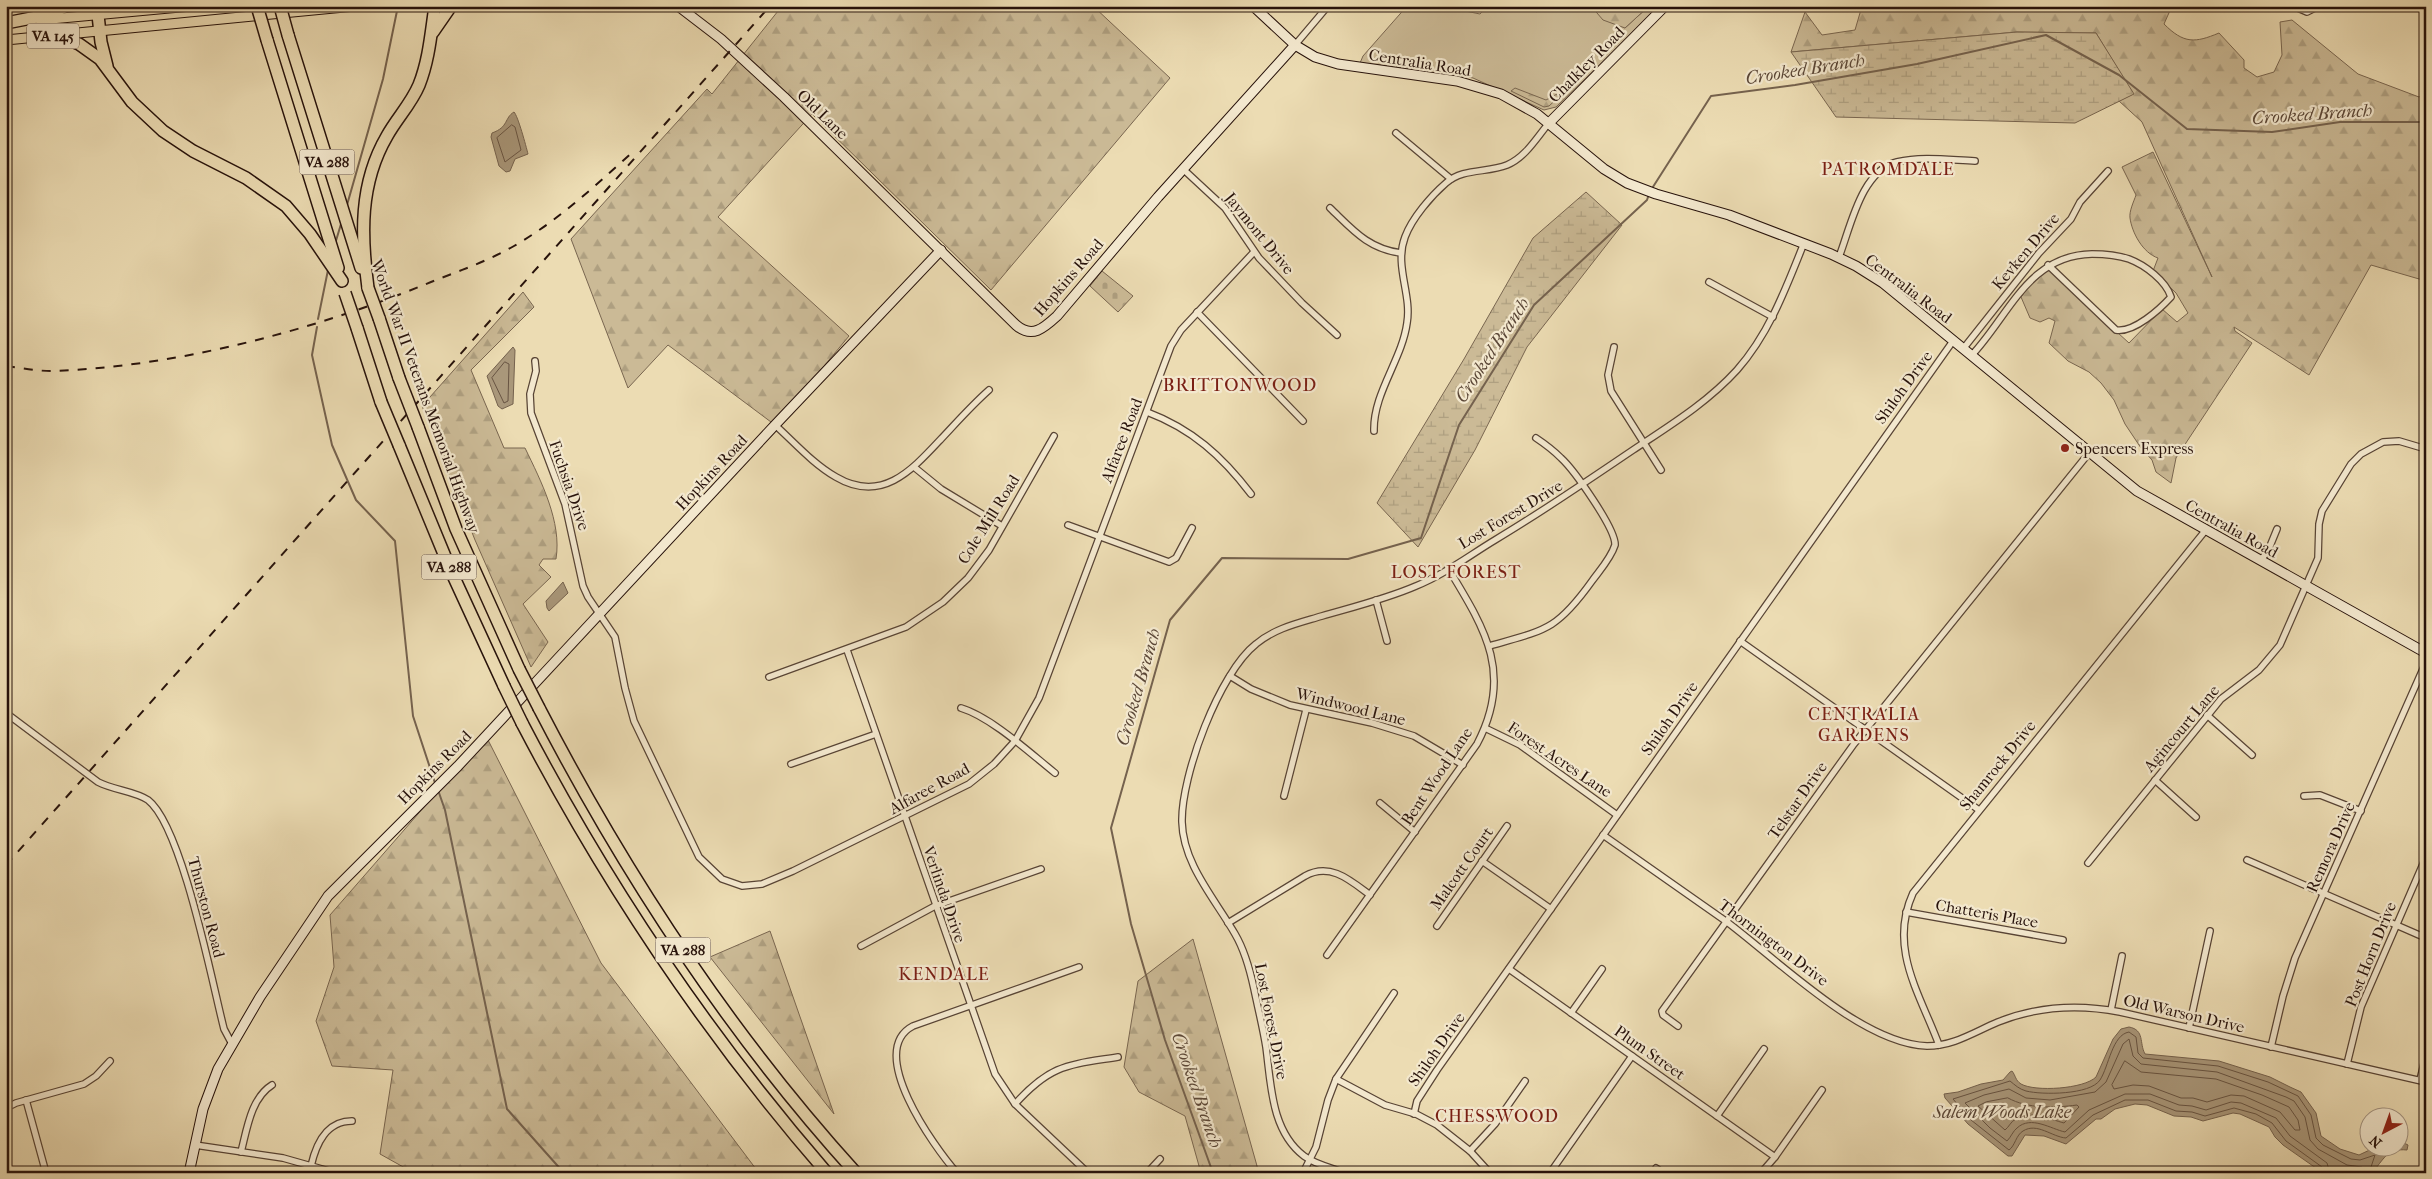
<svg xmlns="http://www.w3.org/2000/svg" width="2432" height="1179" font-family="'IM FELL French Canon',serif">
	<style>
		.grass { fill: #cbba96; stroke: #796650 }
		.forest { fill: url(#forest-firs); stroke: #796650 }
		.wetland { fill: url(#wetland-marsh); stroke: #796650 }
		.cemetery { fill: url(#cemetery-stones); stroke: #796650 }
		.water { fill: #a9977a; stroke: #75624e }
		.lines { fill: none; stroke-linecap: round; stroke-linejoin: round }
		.shore { stroke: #685442; stroke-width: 1 }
		.stream { stroke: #75624e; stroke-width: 2 }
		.street-casing { stroke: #584435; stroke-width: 8 }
		.secondary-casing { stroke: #27120b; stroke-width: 11 }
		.primary-casing { stroke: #27120b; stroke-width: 11 }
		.highway-casing { stroke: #27120b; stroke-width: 14 }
		.street { stroke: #f3e8ce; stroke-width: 5.5 }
		.secondary { stroke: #f3e8ce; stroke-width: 9 }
		.primary { stroke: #ecdcb3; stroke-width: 9 }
		.highway { stroke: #ecdcb3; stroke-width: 11 }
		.rail { stroke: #27120b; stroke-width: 2; stroke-dasharray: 9 9; stroke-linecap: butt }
		.highway-bridge-casing { stroke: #27120b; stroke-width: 14; stroke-linecap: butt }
		.highway-bridge { stroke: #ecdcb3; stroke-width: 11 }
		.poi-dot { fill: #8f2418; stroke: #f3e8ce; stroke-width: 2 }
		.labels { text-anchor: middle; stroke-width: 4.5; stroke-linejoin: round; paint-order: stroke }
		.shield { fill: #f3e8ce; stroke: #645246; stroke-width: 1 }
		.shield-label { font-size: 15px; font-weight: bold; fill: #27120b }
		.street-label { font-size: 16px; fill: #27120b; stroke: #f3e8ce }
		.poi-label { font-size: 16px; fill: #27120b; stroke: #f3e8ce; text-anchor: start }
		.water-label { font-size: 18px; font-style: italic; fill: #5b4737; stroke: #f3e8ce }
		.neighbourhood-label { font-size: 18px; letter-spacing: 1px; fill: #7a1f14; stroke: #f3e8ce }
	</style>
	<defs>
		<pattern id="forest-firs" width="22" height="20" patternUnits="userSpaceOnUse" patternTransform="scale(1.25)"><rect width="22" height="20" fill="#cbba96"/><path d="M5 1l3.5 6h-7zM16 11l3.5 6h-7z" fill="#ae9f80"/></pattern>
		<pattern id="wetland-marsh" width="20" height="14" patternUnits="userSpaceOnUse" patternTransform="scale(1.25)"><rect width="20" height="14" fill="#cbba96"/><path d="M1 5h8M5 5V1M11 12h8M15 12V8" fill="none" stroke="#ae9f80"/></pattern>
		<pattern id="cemetery-stones" width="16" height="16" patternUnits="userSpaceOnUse" patternTransform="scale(1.25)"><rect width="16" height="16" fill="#cbba96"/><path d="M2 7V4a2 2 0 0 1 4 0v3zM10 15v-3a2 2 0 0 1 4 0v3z" fill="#ae9f80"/></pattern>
	</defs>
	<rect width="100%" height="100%" fill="#ecdcb3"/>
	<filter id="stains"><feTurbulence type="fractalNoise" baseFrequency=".004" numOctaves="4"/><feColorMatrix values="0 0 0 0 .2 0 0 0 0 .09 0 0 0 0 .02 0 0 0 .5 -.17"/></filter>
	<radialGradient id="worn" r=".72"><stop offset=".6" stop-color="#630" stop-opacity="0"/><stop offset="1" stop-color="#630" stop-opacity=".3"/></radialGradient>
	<polygon class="grass" points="1407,6 1441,6 1480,14 1487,6 1528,6 1537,12 1542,6 1591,6 1591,9 1625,28 1649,6 1661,6 1556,107 1544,110 1473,78 1428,70 1360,63 1363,56"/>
	<g class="forest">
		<polygon points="782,6 1093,6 1170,78 991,290 812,114 718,217 849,336 775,425 668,345 628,388 571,239 707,89 712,94"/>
		<polygon points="1591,6 1649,6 1625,28 1603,20"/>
		<path d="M1862,6H2172L2164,24C2184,44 2195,43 2219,33L2244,60V68L2257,77L2274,72L2282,55L2280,22L2292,20L2358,74L2419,97L2426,94V281L2371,265L2309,375L2234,327L2235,331L2252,343L2176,458L2171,483L2156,472L2152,460L2141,448L2125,424L2114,400L2101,383L2089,372L2068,361L2049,343L2055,321L2049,318L2040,322L2030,318L2021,297L2035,278L2048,269L2129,343L2162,309L2177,322L2188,313L2176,293L2153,271L2158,258C2143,253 2132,233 2130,218C2129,211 2134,201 2136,195L2122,167L2153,152L2212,277L2142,122L2119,101L2133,94L2096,33L2017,32L1791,52L1805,12L1822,35L1855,30Z"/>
		<polygon points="1515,88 1546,100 1557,94 1562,94 1549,106 1544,107 1511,91"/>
		<path d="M523,292L534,307L471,370L504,448H525C541,481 562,522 556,559H543L539,565L551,577L523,604L548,642L531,667L475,540L422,406Z"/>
		<polygon points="486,736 601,963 759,1173 414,1173 380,1154 393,1070 332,1066 316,1021 334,967 330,915"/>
		<polygon points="770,931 834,1114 710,957"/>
		<polygon points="1193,939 1259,1173 1201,1173 1185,1116 1139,1092 1124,1067 1138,981"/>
	</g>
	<g class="wetland">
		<polygon points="2017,32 2096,33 2134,94 2075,123 1836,117 1791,52"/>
		<polygon points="1586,192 1622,225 1527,347 1475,450 1418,547 1377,503 1464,359 1533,238"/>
	</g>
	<polygon class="cemetery" points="1102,271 1133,296 1118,312 1090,286"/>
	<g class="water">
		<path d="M514,112C518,116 526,146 528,154L515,159L510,171L506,172L499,166L491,137L492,133C509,127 504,118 514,112Z"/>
		<polygon points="513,347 515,350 513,404 502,409 498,406 487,376"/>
		<polygon points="563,582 568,593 549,611 547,608 546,601"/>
		<path d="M2129,1027C2145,1030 2139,1043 2145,1054L2219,1061L2270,1077L2290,1087L2301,1092L2316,1113L2321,1136L2340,1149L2359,1155L2376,1147L2400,1146V1141L2408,1145L2407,1150C2387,1148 2384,1159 2372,1173H2323L2283,1145L2275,1137L2269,1127L2240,1114L2233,1113L2203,1121L2191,1117L2174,1116L2147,1105L2135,1104L2115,1109L2101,1119H2096L2066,1144L2044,1136L2025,1135L2012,1156H2008L1968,1124L1945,1098L1944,1094L1958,1092L1981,1084L2003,1080L2010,1072L2012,1071C2016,1076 2015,1080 2021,1084C2035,1092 2084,1089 2096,1077L2113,1039L2121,1029Z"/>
	</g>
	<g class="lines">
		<g class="shore">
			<polygon points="512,125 515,127 521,150 505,162 497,138"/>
			<polygon points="505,362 509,364 508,401 504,403 492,378"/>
			<polygon points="2125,1061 2141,1072 2216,1079 2262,1095 2289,1107 2298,1120 2300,1130 2295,1130 2280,1112 2244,1096 2231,1095 2207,1102 2193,1098 2181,1098 2149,1086 2133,1085 2114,1089 2112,1085"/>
			<path d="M2008,1098C2028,1109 2054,1108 2077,1105L2079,1107L2064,1123C2049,1119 2032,1110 2016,1119C2011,1121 2009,1127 2005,1130L1978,1106L1986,1102Z"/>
			<path d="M2324,1173L2322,1167L2286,1141L2272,1123L2256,1114L2234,1108L2205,1116L2192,1112L2176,1111L2148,1100H2125L2093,1115L2066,1138C2052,1137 2037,1122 2023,1131C2016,1135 2015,1146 2009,1150L1971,1120L1953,1099L2010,1081C2015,1085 2019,1089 2026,1091C2042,1095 2090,1095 2100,1080C2109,1066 2112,1035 2129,1032L2136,1037L2138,1053L2143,1058L2218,1066L2268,1082L2298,1096L2311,1115L2316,1138L2323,1145L2351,1159L2360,1160L2375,1155L2369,1173"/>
			<path d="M2330,1173L2327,1163L2290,1136L2276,1118L2241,1103L2231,1102L2206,1110L2192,1106L2179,1105L2150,1094H2125L2089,1110L2065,1132C2051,1129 2031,1115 2017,1128C2013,1131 2011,1137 2007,1141L1990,1128L1965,1103L1984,1095L2009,1089L2026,1098L2050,1100L2095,1092L2106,1082L2123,1044L2129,1039L2133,1056L2141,1064L2217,1072L2286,1097L2294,1101L2305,1117L2310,1140L2318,1149L2347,1165L2362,1167L2363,1173"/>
		</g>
		<g class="stream">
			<polyline points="1651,190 1711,96 1795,85 1917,64 2046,35 2119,75 2187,129 2272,132 2340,122 2426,122"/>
			<polyline points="347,205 383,79 398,6"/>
			<polyline points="335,244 341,224"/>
			<polyline points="318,319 328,270"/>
			<polyline points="317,327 312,355 332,445 356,500 395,541 413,716 435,783"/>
			<polyline points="438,790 445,810 507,1109 564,1173"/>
			<polyline points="1213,1173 1165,1040 1131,924 1111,828 1170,620 1222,558 1348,559 1421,538 1459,425 1534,305 1647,200 1649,194"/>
		</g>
		<defs>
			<g id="street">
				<polyline points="2293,6 2307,12 2319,6"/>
				<polyline points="1295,45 1328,6"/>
				<polyline points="1396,133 1451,179"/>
				<polyline points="1183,169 1225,208 1259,258 1302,303 1337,335"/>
				<path d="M1330,208C1352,229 1368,249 1401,253"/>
				<path d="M1839,257C1851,226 1861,171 1897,162C1921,156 1950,160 1975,161"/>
				<polyline points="1709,282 1773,317"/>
				<polyline points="1197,312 1303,421"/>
				<polyline points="1614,347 1608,375 1611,391 1661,470"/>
				<polyline points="1963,349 2039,253 2071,219 2080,202 2108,171"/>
				<path d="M1971,356C2009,316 2028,255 2092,254C2105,254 2117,255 2129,259C2145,265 2166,281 2171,297C2160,309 2134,333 2116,330L2048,265"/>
				<polyline points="535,361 536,371 530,394 531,413 565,504 583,586 588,597 615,637 625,688 634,721 699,857 722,879 742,886 762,884 793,871 969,784 994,764 1015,741 1039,698 1171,346 1181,330 1254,252"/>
				<path d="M1147,412C1192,429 1222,456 1251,494"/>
				<path d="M775,425C794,442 813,464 836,477C882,504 912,470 941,439C957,422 972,405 989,390"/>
				<path d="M1374,431C1373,393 1402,360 1407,323C1412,294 1394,266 1405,237C1412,218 1431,196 1446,183C1463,168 1487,173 1507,165C1526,157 1537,137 1549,123"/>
				<polyline points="914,467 941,489 1002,526"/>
				<polyline points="1068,525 1169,562 1176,558 1192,528"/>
				<polyline points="2260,561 2268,551 2277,529"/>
				<polyline points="1376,600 1387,641"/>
				<polyline points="1740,641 1979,810"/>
				<path d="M1489,646C1546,630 1557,630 1592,581C1600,570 1611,558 1615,545C1616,529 1574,470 1561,458C1553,450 1545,444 1536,438"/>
				<polyline points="847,650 995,1074 1015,1104 1088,1173"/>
				<polyline points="1230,676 1251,689 1290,705 1372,723 1414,736 1463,765"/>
				<polyline points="769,677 906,627 943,602 968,578 989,550 1054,436"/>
				<path d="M961,708C991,717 1030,753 1055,773"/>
				<path d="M6,713L98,782C113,790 135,791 148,800C182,826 212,982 224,1029L232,1044"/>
				<polyline points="2207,715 2252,755"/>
				<polyline points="1485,728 1520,745 1617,815"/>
				<polyline points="791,764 876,734"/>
				<polyline points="2155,780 2196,817"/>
				<polyline points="1284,796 1306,710"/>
				<polyline points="2304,796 2320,795 2361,811"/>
				<polyline points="1380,803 1415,832"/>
				<path d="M1603,835C1644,864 1686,893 1727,922C1779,961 1862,1044 1927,1046C1954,1046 1974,1032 1998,1022C2038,1006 2079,1004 2120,1012L2426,1082"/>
				<polyline points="2247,860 2426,938"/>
				<polyline points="1482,861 1551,909"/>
				<polyline points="2088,863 2221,699 2259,670 2280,645 2318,558 2319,524 2322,511 2351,464 2361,454 2383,442 2399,441 2426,449"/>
				<polyline points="1906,912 2063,940"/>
				<path d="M1228,923L1305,876C1330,862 1350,880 1370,895"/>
				<polyline points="1437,926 1507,826"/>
				<polyline points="861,946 935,906 1041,869"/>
				<path d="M1327,955L1477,744C1514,674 1485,629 1448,568"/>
				<polyline points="1509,969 1775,1157"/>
				<polyline points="2111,1010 2122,956"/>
				<polyline points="1571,1013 1602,969"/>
				<polyline points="1678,1026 1663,1015 1662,1011 1854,744 2089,453"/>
				<polyline points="2189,1028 2210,931"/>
				<path d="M1939,1045C1920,994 1888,948 1913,893L2205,531"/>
				<polyline points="2271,1047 2283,996 2295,958 2426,662"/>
				<polyline points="2347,1064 2361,1007 2426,857"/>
				<polyline points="1336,1079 1385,1105 1416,1114 1437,1125 1470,1151 1490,1173"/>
				<polyline points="2420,1080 2426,1055"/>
				<polyline points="26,1100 46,1173"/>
				<path d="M1015,1104C1051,1064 1068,1065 1118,1057"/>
				<polyline points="6,1108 16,1103 84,1084 96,1076 110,1061"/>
				<polyline points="1414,1114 1417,1101 1437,1070 1953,341"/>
				<polyline points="1717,1116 1764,1049"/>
				<polyline points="195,1145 283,1158 336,1173"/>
				<polyline points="1470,1151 1495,1124 1525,1081"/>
				<path d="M241,1152C247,1129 251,1098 272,1085"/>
				<path d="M311,1166C316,1144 326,1121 352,1121"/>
				<polyline points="1656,1168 1663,1173"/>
				<path d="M957,1173C934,1147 865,1051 913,1026L1079,967"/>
				<polyline points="1147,1173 1160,1159"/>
				<polyline points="1303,1173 1316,1147 1328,1100 1336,1079 1394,993"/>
				<path d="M1346,1173C1332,1168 1316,1165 1304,1156C1271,1131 1271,1084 1266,1047C1263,1028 1258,1008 1254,989C1250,970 1245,951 1235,934C1215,899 1183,864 1182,822C1181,776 1219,673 1256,644C1275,628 1299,623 1322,616C1353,607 1386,599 1416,586C1444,575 1470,555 1495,540C1542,512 1587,481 1633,450C1669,426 1707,403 1737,370C1769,334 1786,288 1804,243"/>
				<polyline points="1550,1173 1632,1056"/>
				<polyline points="1761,1173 1775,1157 1822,1090"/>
				<polyline points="2149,1173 2185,1173"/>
			</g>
			<g id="secondary">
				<path d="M678,6L721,39L784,97L1016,325C1032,339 1044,328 1057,316L1158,197L1295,45"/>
				<polyline points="1253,6 1295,45 1315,57 1338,64 1457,81 1501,94 1537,114 1604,169 1627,183 1656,194 1729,215 1831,254 1856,266 1883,283 2137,491 2426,653"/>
				<polyline points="1549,123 1665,6"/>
				<polyline points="189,1173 203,1109 218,1069 260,997 328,896 458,766 775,425 941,250"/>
			</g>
			<g id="primary">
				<polyline points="40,20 191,6"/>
				<polyline points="6,40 355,6"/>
			</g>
			<g id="highway">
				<polyline points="97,6 101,42 107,66"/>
				<polyline points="6,23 47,15 67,6"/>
				<polyline points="433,32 451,6"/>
				<polyline points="59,35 79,44 100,59 132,102 163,131 193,151 246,178 286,206 310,234 342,281"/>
				<polyline points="288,35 361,268"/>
				<polyline points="267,40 338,268"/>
				<path d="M368,288C361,236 359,184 387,136C397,118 411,104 419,85C429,60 431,33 435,6"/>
				<polyline points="379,318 399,378"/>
				<polyline points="357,328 381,402"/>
				<polyline points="418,427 456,529 519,669"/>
				<polyline points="399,445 451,571 504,686"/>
				<path d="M539,708C625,874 730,1034 856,1173"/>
				<path d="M522,723C606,884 708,1036 827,1173"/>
			</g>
		</defs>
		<use href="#street" class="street-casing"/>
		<use href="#secondary" class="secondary-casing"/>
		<use href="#primary" class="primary-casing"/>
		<use href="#highway" class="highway-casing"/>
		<use href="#street" class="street"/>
		<use href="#secondary" class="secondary"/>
		<use href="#primary" class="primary"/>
		<use href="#highway" class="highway"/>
		<g class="rail">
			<path d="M6,366C21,368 37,371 51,371C177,367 315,330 431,282C459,271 488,261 514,246C559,220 596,185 635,150"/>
			<polyline points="6,865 770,6"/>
		</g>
		<defs>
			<g id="highway-bridge">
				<polyline points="257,6 267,40"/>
				<polyline points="280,6 288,35"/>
				<polyline points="368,288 379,318"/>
				<polyline points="345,293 357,328"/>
				<polyline points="399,378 418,427"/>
				<polyline points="381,402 399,445"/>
				<polyline points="519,669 539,708"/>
				<polyline points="504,686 522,723"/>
			</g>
		</defs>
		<use href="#highway-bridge" class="highway-bridge-casing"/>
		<use href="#highway-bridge" class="highway-bridge"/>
	</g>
	<circle class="poi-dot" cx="2065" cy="448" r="5"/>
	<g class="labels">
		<g class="shield">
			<rect x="27" y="23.5" width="52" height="25" rx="4"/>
			<rect x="299.5" y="149.5" width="55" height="25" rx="4"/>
			<rect x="421.5" y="554.5" width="55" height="25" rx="4"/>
			<rect x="655.5" y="937.5" width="55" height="25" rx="4"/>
		</g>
		<g class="shield-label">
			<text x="53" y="41">VA 145</text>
			<text x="327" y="167">VA 288</text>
			<text x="449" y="572">VA 288</text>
			<text x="683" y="955">VA 288</text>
		</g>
		<g class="street-label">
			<text transform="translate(1420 62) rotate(9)" y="6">Centralia Road</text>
			<text transform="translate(1586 64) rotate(-45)" y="6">Chalkley Road</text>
			<text transform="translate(823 114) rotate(44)" y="6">Old Lane</text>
			<text transform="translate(1260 233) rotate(51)" y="6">Jaymont Drive</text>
			<text transform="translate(2025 251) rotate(-50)" y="6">Kevken Drive</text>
			<text transform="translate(1068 277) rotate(-49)" y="6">Hopkins Road</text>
			<text transform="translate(1909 288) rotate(37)" y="6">Centralia Road</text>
			<text transform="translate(1903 387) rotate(-54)" y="6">Shiloh Drive</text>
			<text transform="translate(426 396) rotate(70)" y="6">World War II Veterans Memorial Highway</text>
			<text transform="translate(1121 440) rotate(-69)" y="6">Alfaree Road</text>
			<text transform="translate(711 472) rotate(-47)" y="6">Hopkins Road</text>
			<text transform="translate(570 485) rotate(71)" y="6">Fuchsia Drive</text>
			<text transform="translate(1510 514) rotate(-31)" y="6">Lost Forest Drive</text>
			<text transform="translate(988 519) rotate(-58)" y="6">Cole Mill Road</text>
			<text transform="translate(2232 528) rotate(29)" y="6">Centralia Road</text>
			<text transform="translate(1351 706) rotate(14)" y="6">Windwood Lane</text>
			<text transform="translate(1669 718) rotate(-55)" y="6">Shiloh Drive</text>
			<text transform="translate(2181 728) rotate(-50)" y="6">Agincourt Lane</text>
			<text transform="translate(1560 759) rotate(34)" y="6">Forest Acres Lane</text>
			<text transform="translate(1997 765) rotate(-51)" y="6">Shamrock Drive</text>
			<text transform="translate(434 767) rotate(-45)" y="6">Hopkins Road</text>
			<text transform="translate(1436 776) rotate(-56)" y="6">Bent Wood Lane</text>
			<text transform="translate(929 788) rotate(-29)" y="6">Alfaree Road</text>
			<text transform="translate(1797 800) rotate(-55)" y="6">Telstar Drive</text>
			<text transform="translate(2330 847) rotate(-66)" y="6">Remora Drive</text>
			<text transform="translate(1461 868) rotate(-55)" y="6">Malcott Court</text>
			<text transform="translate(945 894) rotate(71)" y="6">Verlinda Drive</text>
			<text transform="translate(207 907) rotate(75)" y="6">Thurston Road</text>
			<text transform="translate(1987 913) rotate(10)" y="6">Chatteris Place</text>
			<text transform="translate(1774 942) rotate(37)" y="6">Thornington Drive</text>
			<text transform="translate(2370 954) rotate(-68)" y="6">Post Horn Drive</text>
			<text transform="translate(2184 1013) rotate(13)" y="6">Old Warson Drive</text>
			<text transform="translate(1272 1021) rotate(79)" y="6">Lost Forest Drive</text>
			<text transform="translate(1436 1049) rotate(-55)" y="6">Shiloh Drive</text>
			<text transform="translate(1650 1052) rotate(35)" y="6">Plum Street</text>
		</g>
		<g class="poi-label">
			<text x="2075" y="454">Spencers Express</text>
		</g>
		<g class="water-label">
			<text transform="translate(1805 69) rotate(-9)" y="6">Crooked Branch</text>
			<text transform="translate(2312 114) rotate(-4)" y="6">Crooked Branch</text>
			<text transform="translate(1492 350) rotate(-57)" y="6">Crooked Branch</text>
			<text transform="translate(1138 687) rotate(-74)" y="6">Crooked Branch</text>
			<text transform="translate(1197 1090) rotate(71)" y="6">Crooked Branch</text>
			<text x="2002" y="1118">Salem Woods Lake</text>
		</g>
		<g class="neighbourhood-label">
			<text x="1888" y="175">PATROMDALE</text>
			<text x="1240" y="391">BRITTONWOOD</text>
			<text x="1456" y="578">LOST FOREST</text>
			<text x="1864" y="720">CENTRALIA<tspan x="1864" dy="21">GARDENS</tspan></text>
			<text x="944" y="980">KENDALE</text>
			<text x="1497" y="1122">CHESSWOOD</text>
		</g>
	</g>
	<rect width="2432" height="1179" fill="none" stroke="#ecdcb3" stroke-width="25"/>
	<rect x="8" y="8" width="2417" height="1164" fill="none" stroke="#27120b" stroke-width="2.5"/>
	<rect x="12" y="12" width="2407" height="1154" fill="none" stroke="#27120b"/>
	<g transform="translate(2384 1132) rotate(221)"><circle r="24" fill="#f3e8ce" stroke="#a19280"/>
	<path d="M0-4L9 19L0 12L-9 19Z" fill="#8f2418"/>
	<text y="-8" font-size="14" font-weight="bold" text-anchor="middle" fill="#27120b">N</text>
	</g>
	<rect width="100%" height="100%" filter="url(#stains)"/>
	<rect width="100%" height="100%" fill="url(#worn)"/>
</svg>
